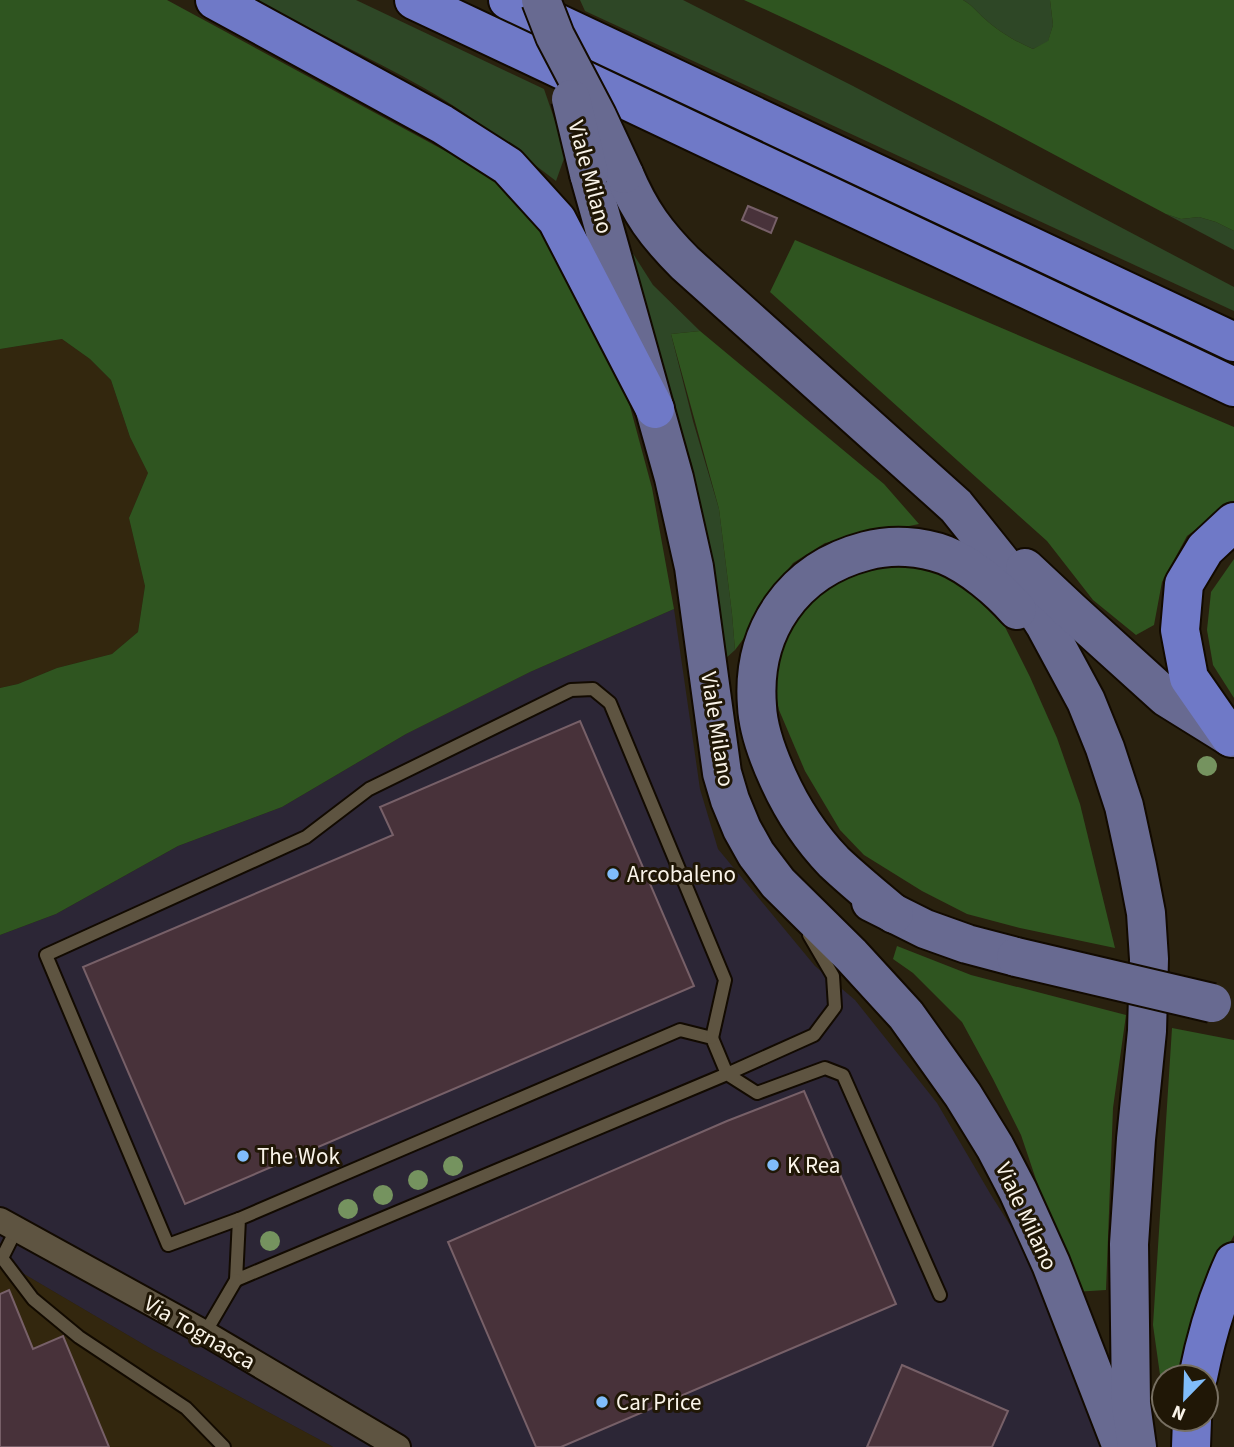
<svg xmlns="http://www.w3.org/2000/svg" width="1234" height="1447" font-family="'Source Sans 3',sans-serif">
	<style>
		.commercial { fill: #2c2636 }
		.built { fill: #33270e }
		.green { fill: #2e4726 }
		.forest { fill: #2f5520 }
		.building { fill: #48323a; stroke: #776068; stroke-width: 2 }
		.lines { fill: none; stroke-linecap: round; stroke-linejoin: round }
		.lane-casing { stroke: #120a00; stroke-width: 16 }
		.street-casing { stroke: #120a00; stroke-width: 28 }
		.primary-casing { stroke: #120a00; stroke-width: 42 }
		.highway-casing { stroke: #120a00; stroke-width: 42 }
		.lane { stroke: #5e5441; stroke-width: 12 }
		.street { stroke: #5e5441; stroke-width: 24 }
		.primary { stroke: #686a91; stroke-width: 38 }
		.highway { stroke: #6f79c7; stroke-width: 38 }
		.primary-bridge-casing { stroke: #120a00; stroke-width: 42; stroke-linecap: butt }
		.primary-bridge { stroke: #686a91; stroke-width: 38 }
		.tree { fill: #75935f }
		.poi-dot { fill: #80bdfa; stroke: #201706; stroke-width: 2.5 }
		.labels { text-anchor: middle; stroke-width: 6; stroke-linejoin: round; paint-order: stroke }
		.street-label { font-size: 23px; fill: #faf4e9; stroke: #201706 }
		.poi-label { font-size: 23px; fill: #faf4e9; stroke: #201706; text-anchor: start }
	</style>
	<rect width="100%" height="100%" fill="#29210f"/>
	<polygon class="commercial" points="674,609 700,789 718,849 815,966 855,1000 937,1103 991,1195 1033,1261 1102,1447 333,1447 153,1350 0,1260 0,935 56,914 178,846 282,807 406,734 530,672"/>
	<g class="built">
		<polygon points="62,339 90,359 111,380 130,437 148,473 129,518 145,586 138,632 112,654 57,668 18,684 0,688 0,349"/>
		<polygon points="0,1260 153,1350 333,1447 0,1447"/>
	</g>
	<g class="green">
		<path d="M258,0H356L544,89L566,153L556,181C513,149 471,114 424,88C369,57 312,31 258,0Z"/>
		<polygon points="580,0 683,0 853,86 1234,287 1234,311 585,11"/>
		<path d="M963,0H1050L1053,25L1048,42L1033,49C1016,42 998,31 985,19C977,12 972,5 963,0Z"/>
		<polygon points="1166,214 1181,219 1199,217 1216,222 1234,231 1234,250"/>
		<polygon points="632,252 653,285 700,331 671,334 693,421 719,509 732,614 735,650 725,659 712,573 692,465 627,260"/>
	</g>
	<g class="forest">
		<polygon points="0,0 167,0 497,179 544,232 618,362 652,488 674,609 530,672 406,734 282,807 178,846 56,914 0,935 0,688 18,684 57,668 112,654 138,632 145,586 129,518 148,473 130,437 111,380 90,359 62,339 0,349"/>
		<path d="M744,0H963C972,5 977,12 985,19C998,31 1016,42 1033,49L1048,41L1053,25L1050,0H1234V231L1216,222L1199,217L1181,219L1166,214C1027,140 888,64 744,0Z"/>
		<polygon points="795,240 1234,427 1234,501 1187,536 1162,582 1154,625 1136,635 1093,600 1047,541 770,292"/>
		<polygon points="700,331 884,484 919,524 825,543 793,563 767,597 756,622 735,650 732,614 719,509 671,334"/>
		<polygon points="1234,559 1234,698 1213,665 1207,630 1211,592"/>
		<polygon points="886,560 945,570 972,594 1005,627 1030,677 1057,738 1080,804 1115,948 1020,928 967,914 922,891 864,855 840,830 805,771 779,710 769,666 797,614 839,576"/>
		<polygon points="897,946 971,975 1126,1015 1113,1108 1106,1290 1074,1292 1021,1135 993,1079 962,1022 913,973 893,959"/>
		<polygon points="1172,1028 1234,1040 1234,1235 1222,1258 1186,1377 1164,1377 1164,1388 1162,1389 1153,1325"/>
	</g>
	<g class="building">
		<polygon points="748,206 777,218 771,233 742,220"/>
		<polygon points="580,721 694,986 185,1204 83,967 393,835 380,807"/>
		<polygon points="804,1091 896,1304 561,1447 536,1447 448,1242 727,1121"/>
		<polygon points="9,1290 33,1349 63,1336 109,1447 0,1447 0,1294"/>
		<polygon points="902,1365 1008,1411 992,1447 867,1447"/>
	</g>
	<g class="lines">
		<defs>
			<g id="lane">
				<polyline points="809,935 833,976 835,1007 814,1035 727,1074 236,1280 239,1219 680,1030 712,1038 727,1074 757,1093 825,1068 843,1075 940,1295"/>
				<polyline points="239,1219 168,1245 46,955 306,837 369,789 571,690 593,689 610,703 725,980 712,1038"/>
				<polyline points="16,1230 2,1258 33,1299 79,1337 186,1408 224,1447"/>
				<polyline points="205,1333 236,1280"/>
			</g>
			<polyline id="street" points="0,1220 205,1333 398,1447"/>
			<g id="primary">
				<polyline points="589,174 674,478 694,567 722,773 730,800 742,829 756,854 778,883 851,955 906,1015 963,1095 995,1147 1018,1191 1051,1264 1122,1447"/>
				<path d="M624,174C640,212 656,234 685,263L956,506L1020,586L1045,625L1086,701L1105,748L1124,806L1137,866L1146,913L1149,959L1147,1031L1136,1139L1129,1244L1131,1404L1137,1447"/>
				<polyline points="1025,568 1071,611 1166,697 1232,738"/>
				<polyline points="871,902 925,929 967,944 1016,957"/>
				<path d="M894,914C874,897 853,880 834,862C811,838 791,807 778,778C768,756 758,730 757,706C751,631 793,570 866,551C892,544 921,546 945,555C970,565 1000,590 1017,610"/>
			</g>
			<g id="highway">
				<polyline points="215,0 442,124 508,166 557,220 655,409"/>
				<polyline points="414,0 1234,387"/>
				<polyline points="508,0 1234,342"/>
				<polyline points="1230,737 1189,678 1180,630 1184,584 1205,549 1234,522"/>
				<path d="M1198,1377C1206,1337 1217,1299 1234,1262"/>
				<polyline points="1191,1447 1192,1419"/>
			</g>
		</defs>
		<use href="#lane" class="lane-casing"/>
		<use href="#street" class="street-casing"/>
		<use href="#primary" class="primary-casing"/>
		<use href="#highway" class="highway-casing"/>
		<use href="#lane" class="lane"/>
		<use href="#street" class="street"/>
		<use href="#primary" class="primary"/>
		<use href="#highway" class="highway"/>
		<defs>
			<g id="primary-bridge">
				<polyline points="541,0 555,36 597,116 624,174"/>
				<polyline points="571,99 589,174"/>
				<polyline points="1016,957 1212,1003"/>
			</g>
		</defs>
		<use href="#primary-bridge" class="primary-bridge-casing"/>
		<use href="#primary-bridge" class="primary-bridge"/>
	</g>
	<g class="tree">
		<circle cx="1207" cy="766" r="10"/>
		<circle cx="453" cy="1166" r="10"/>
		<circle cx="418" cy="1180" r="10"/>
		<circle cx="383" cy="1195" r="10"/>
		<circle cx="348" cy="1209" r="10"/>
		<circle cx="270" cy="1241" r="10"/>
	</g>
	<g class="poi-dot">
		<circle cx="613" cy="874" r="7"/>
		<circle cx="243" cy="1156" r="7"/>
		<circle cx="773" cy="1165" r="7"/>
		<circle cx="602" cy="1402" r="7"/>
	</g>
	<g class="labels">
		<g class="street-label">
			<text transform="translate(591 177) rotate(75)" y="8">Viale Milano</text>
			<text transform="translate(718 729) rotate(81)" y="8">Viale Milano</text>
			<text transform="translate(1027 1216) rotate(65)" y="8">Viale Milano</text>
			<text transform="translate(200 1332) rotate(30)" y="8">Via Tognasca</text>
		</g>
		<g class="poi-label">
			<text x="627" y="882">Arcobaleno</text>
			<text x="257" y="1164">The Wok</text>
			<text x="787" y="1173">K Rea</text>
			<text x="616" y="1410">Car Price</text>
		</g>
	</g>
	<g transform="translate(1185 1398) rotate(203)"><circle r="33" fill="#201706" stroke="#776f61" stroke-width="2"/>
	<path d="M0-5L12 26L0 18L-12 26Z" fill="#80bdfa"/>
	<text y="-10" font-size="19" font-weight="bold" text-anchor="middle" fill="#faf4e9">N</text>
	</g>
</svg>
